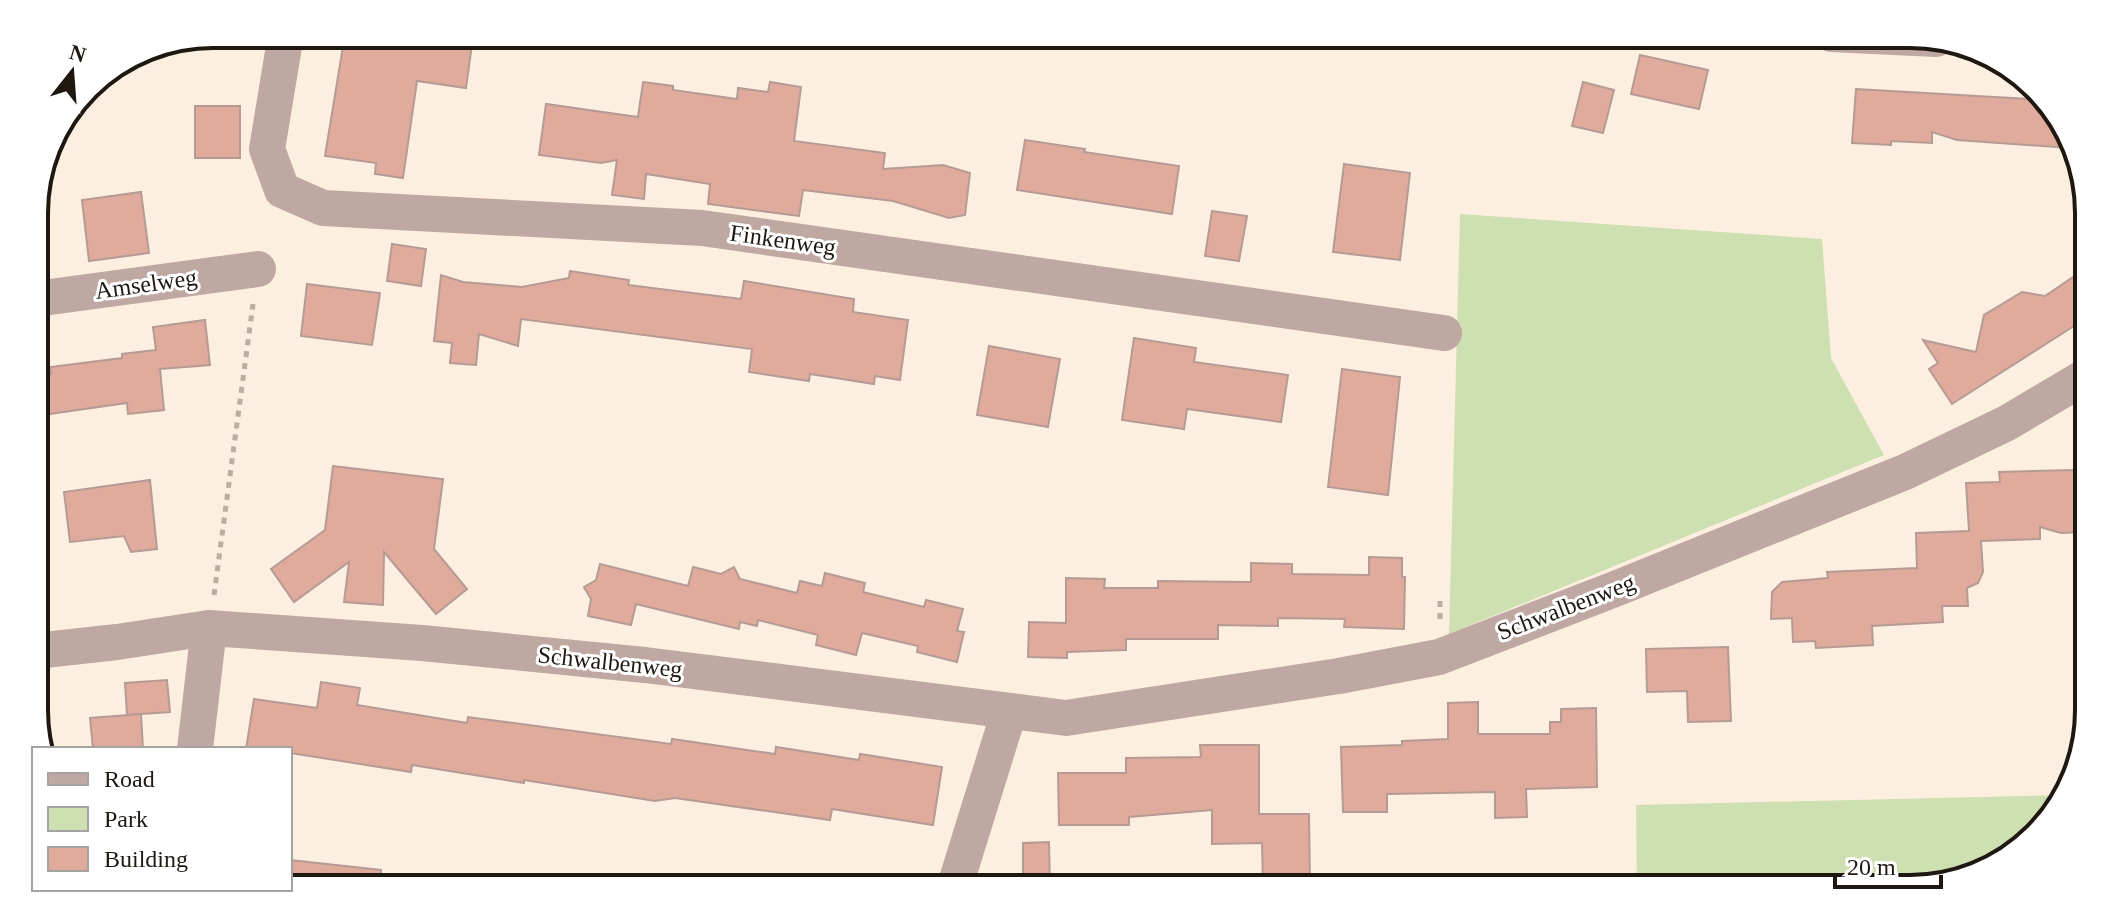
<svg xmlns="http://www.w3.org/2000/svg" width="2123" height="923" font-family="Georgia,serif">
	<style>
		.green { fill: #cedfb2 }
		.building { fill: #e0ab9d; stroke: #b59b94; stroke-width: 2 }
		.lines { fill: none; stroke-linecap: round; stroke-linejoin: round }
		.path { stroke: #b9aea1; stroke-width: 5; stroke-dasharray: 6 6; stroke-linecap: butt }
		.minor { stroke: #c0a8a2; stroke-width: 36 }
		.labels { text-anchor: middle; stroke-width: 6; stroke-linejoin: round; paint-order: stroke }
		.street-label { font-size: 24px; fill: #1e1811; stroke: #fff }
		.rim { fill: none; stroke: #1e1811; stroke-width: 4 }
	</style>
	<rect width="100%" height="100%" fill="#fdefdf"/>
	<g class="green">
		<polygon points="1460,214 1822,239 1831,358 1884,455 1449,634"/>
		<polygon points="2061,795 2010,859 1921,889 1637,889 1636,805"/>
	</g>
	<g class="building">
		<polygon points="345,34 402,34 472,44 466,88 417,81 403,178 375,174 376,163 325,156"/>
		<polygon points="1640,55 1708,70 1699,109 1631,94"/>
		<polygon points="643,82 673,86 673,90 737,99 738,88 768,92 770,82 801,87 794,141 885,153 883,169 943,165 970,173 965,215 949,218 893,201 803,190 799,216 708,204 710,184 646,174 644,199 612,195 617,160 601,163 539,155 546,104 638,117"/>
		<polygon points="1583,82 1614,90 1603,133 1572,126"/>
		<polygon points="1856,89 2047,100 2052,104 2070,148 1957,140 1932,132 1932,143 1891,141 1891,145 1852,143"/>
		<rect x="195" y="106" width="45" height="52"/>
		<polygon points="1025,140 1085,149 1084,152 1179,166 1172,214 1017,190"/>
		<polygon points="1344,164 1410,173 1400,260 1333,252"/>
		<polygon points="141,192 149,253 89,261 82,200"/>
		<polygon points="1212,211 1247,216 1239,261 1205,256"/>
		<polygon points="392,244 426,249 421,286 387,281"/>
		<polygon points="2088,267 2088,317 1952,404 1929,369 1938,363 1923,340 1976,352 1984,315 2022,292 2045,296"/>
		<polygon points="570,271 629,280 628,285 741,299 744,281 854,299 853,312 908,320 900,380 875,376 874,384 810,374 809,381 749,372 752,349 521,319 518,346 479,334 476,365 450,363 452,343 434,341 441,275 463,282 522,287 569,278"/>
		<polygon points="307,284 380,293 372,345 301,336"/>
		<polygon points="205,320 210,365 160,369 164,410 128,414 127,403 35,416 35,377 51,374 50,367 122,358 122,354 156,350 153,327"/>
		<polygon points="1134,338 1196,348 1194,362 1288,375 1281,422 1187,409 1184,429 1122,420"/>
		<polygon points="989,346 1060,359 1048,427 977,415"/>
		<polygon points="1342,369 1400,377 1388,495 1328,487"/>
		<polygon points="333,466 443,479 434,549 467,589 436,614 384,552 383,605 344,602 349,562 294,602 271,569 325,530"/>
		<polygon points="2074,470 2074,475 2079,475 2081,532 2061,533 2040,527 2040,539 1981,541 1983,572 1978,583 1967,588 1968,606 1942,606 1943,622 1872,626 1873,645 1816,648 1815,641 1793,642 1792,618 1771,619 1772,592 1782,582 1828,578 1827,572 1917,568 1916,533 1969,531 1966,483 2000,482 1999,472"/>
		<polygon points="150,480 157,549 131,552 124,536 70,542 64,492"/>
		<polygon points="1369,557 1402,558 1402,577 1405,577 1404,629 1344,627 1345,619 1278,618 1278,626 1218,625 1218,639 1126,639 1126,650 1067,652 1067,658 1028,657 1029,622 1066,623 1066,578 1105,579 1104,588 1158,588 1158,581 1251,582 1251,563 1292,564 1292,574 1369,575"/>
		<polygon points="600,564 688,586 693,567 721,574 734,567 740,579 797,593 800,581 822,586 825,573 865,583 863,592 924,607 926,600 963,609 957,631 964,632 957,662 917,652 918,646 862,633 856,655 816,645 818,635 758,620 757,626 740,622 739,629 636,604 631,625 588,616 591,599 584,587 596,580"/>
		<polygon points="1728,647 1731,721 1688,722 1687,691 1647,692 1646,649"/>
		<polygon points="167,680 170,712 127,715 125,683"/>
		<polygon points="321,682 360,688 357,705 467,723 468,717 671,744 672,739 775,754 776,747 859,760 860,754 942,767 933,825 832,809 830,820 675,798 655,801 524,780 524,783 412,765 411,772 290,753 290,749 246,749 254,699 317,708"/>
		<polygon points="1478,702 1478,734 1550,734 1550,722 1561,722 1561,709 1596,708 1597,787 1526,789 1527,817 1495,818 1495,792 1387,794 1387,812 1343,812 1341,747 1402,745 1402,741 1448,739 1448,703"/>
		<polygon points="141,714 143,749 93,749 90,718"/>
		<polygon points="1200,745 1259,745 1259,814 1309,814 1310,882 1263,883 1262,843 1212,844 1212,810 1129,817 1129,825 1059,825 1058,773 1126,773 1126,758 1201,757"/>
		<polygon points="1049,842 1050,889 1023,889 1023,843"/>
		<polygon points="290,860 381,870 380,889 290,889"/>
	</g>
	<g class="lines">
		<g class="path">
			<polyline points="214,595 253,304"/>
			<polyline points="1440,619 1440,600"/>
		</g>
		<g class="minor">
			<polyline points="286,34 267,149 282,190 323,208 702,228 1444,333"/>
			<polyline points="1831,34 1936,39"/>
			<polyline points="35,299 258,269"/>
			<polyline points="209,628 422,643 645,665 1066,718 1339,676 1439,657 1615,589 1905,472 2007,423 2088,375"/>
			<polyline points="35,651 117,642 209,628 195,749"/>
			<polyline points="954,889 1009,712"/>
		</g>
	</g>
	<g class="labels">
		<g class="street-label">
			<text transform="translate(783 240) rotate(8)" y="8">Finkenweg</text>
			<text transform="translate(146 284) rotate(-8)" y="8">Amselweg</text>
			<text transform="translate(1566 607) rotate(-21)" y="8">Schwalbenweg</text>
			<text transform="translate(610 662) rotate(6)" y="8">Schwalbenweg</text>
		</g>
	</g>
	<path d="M0 0H2123V923H0ZM213 48H1910A165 165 0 0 1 2075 213V710A165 165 0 0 1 1910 875H213A165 165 0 0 1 48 710V213A165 165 0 0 1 213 48Z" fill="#fff" fill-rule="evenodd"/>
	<path class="rim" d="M213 48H1910A165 165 0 0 1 2075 213V710A165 165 0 0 1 1910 875H213A165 165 0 0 1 48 710V213A165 165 0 0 1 213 48Z"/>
	<rect x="32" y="747" width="260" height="144" fill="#ffffff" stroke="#a5a3a0" stroke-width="2"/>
	<rect x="48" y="773" width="40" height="12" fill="#c0a8a2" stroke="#a5a3a0" stroke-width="2"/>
	<text x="104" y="787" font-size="24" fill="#1e1811">Road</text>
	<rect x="48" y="807" width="40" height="24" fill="#cedfb2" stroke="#a5a3a0" stroke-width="2"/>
	<text x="104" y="827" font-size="24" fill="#1e1811">Park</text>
	<rect x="48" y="847" width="40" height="24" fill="#e0ab9d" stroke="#a5a3a0" stroke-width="2"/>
	<text x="104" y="867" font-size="24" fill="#1e1811">Building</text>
	<g transform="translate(72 72) rotate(17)" stroke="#ffffff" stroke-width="6" paint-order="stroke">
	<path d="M0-6L14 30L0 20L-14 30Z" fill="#1e1811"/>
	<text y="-12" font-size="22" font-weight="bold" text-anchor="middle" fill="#1e1811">N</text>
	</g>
	<path d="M1835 875v12h106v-12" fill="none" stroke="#1e1811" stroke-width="4"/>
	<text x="1847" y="875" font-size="24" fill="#1e1811" stroke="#ffffff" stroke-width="6" paint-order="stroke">20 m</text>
</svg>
